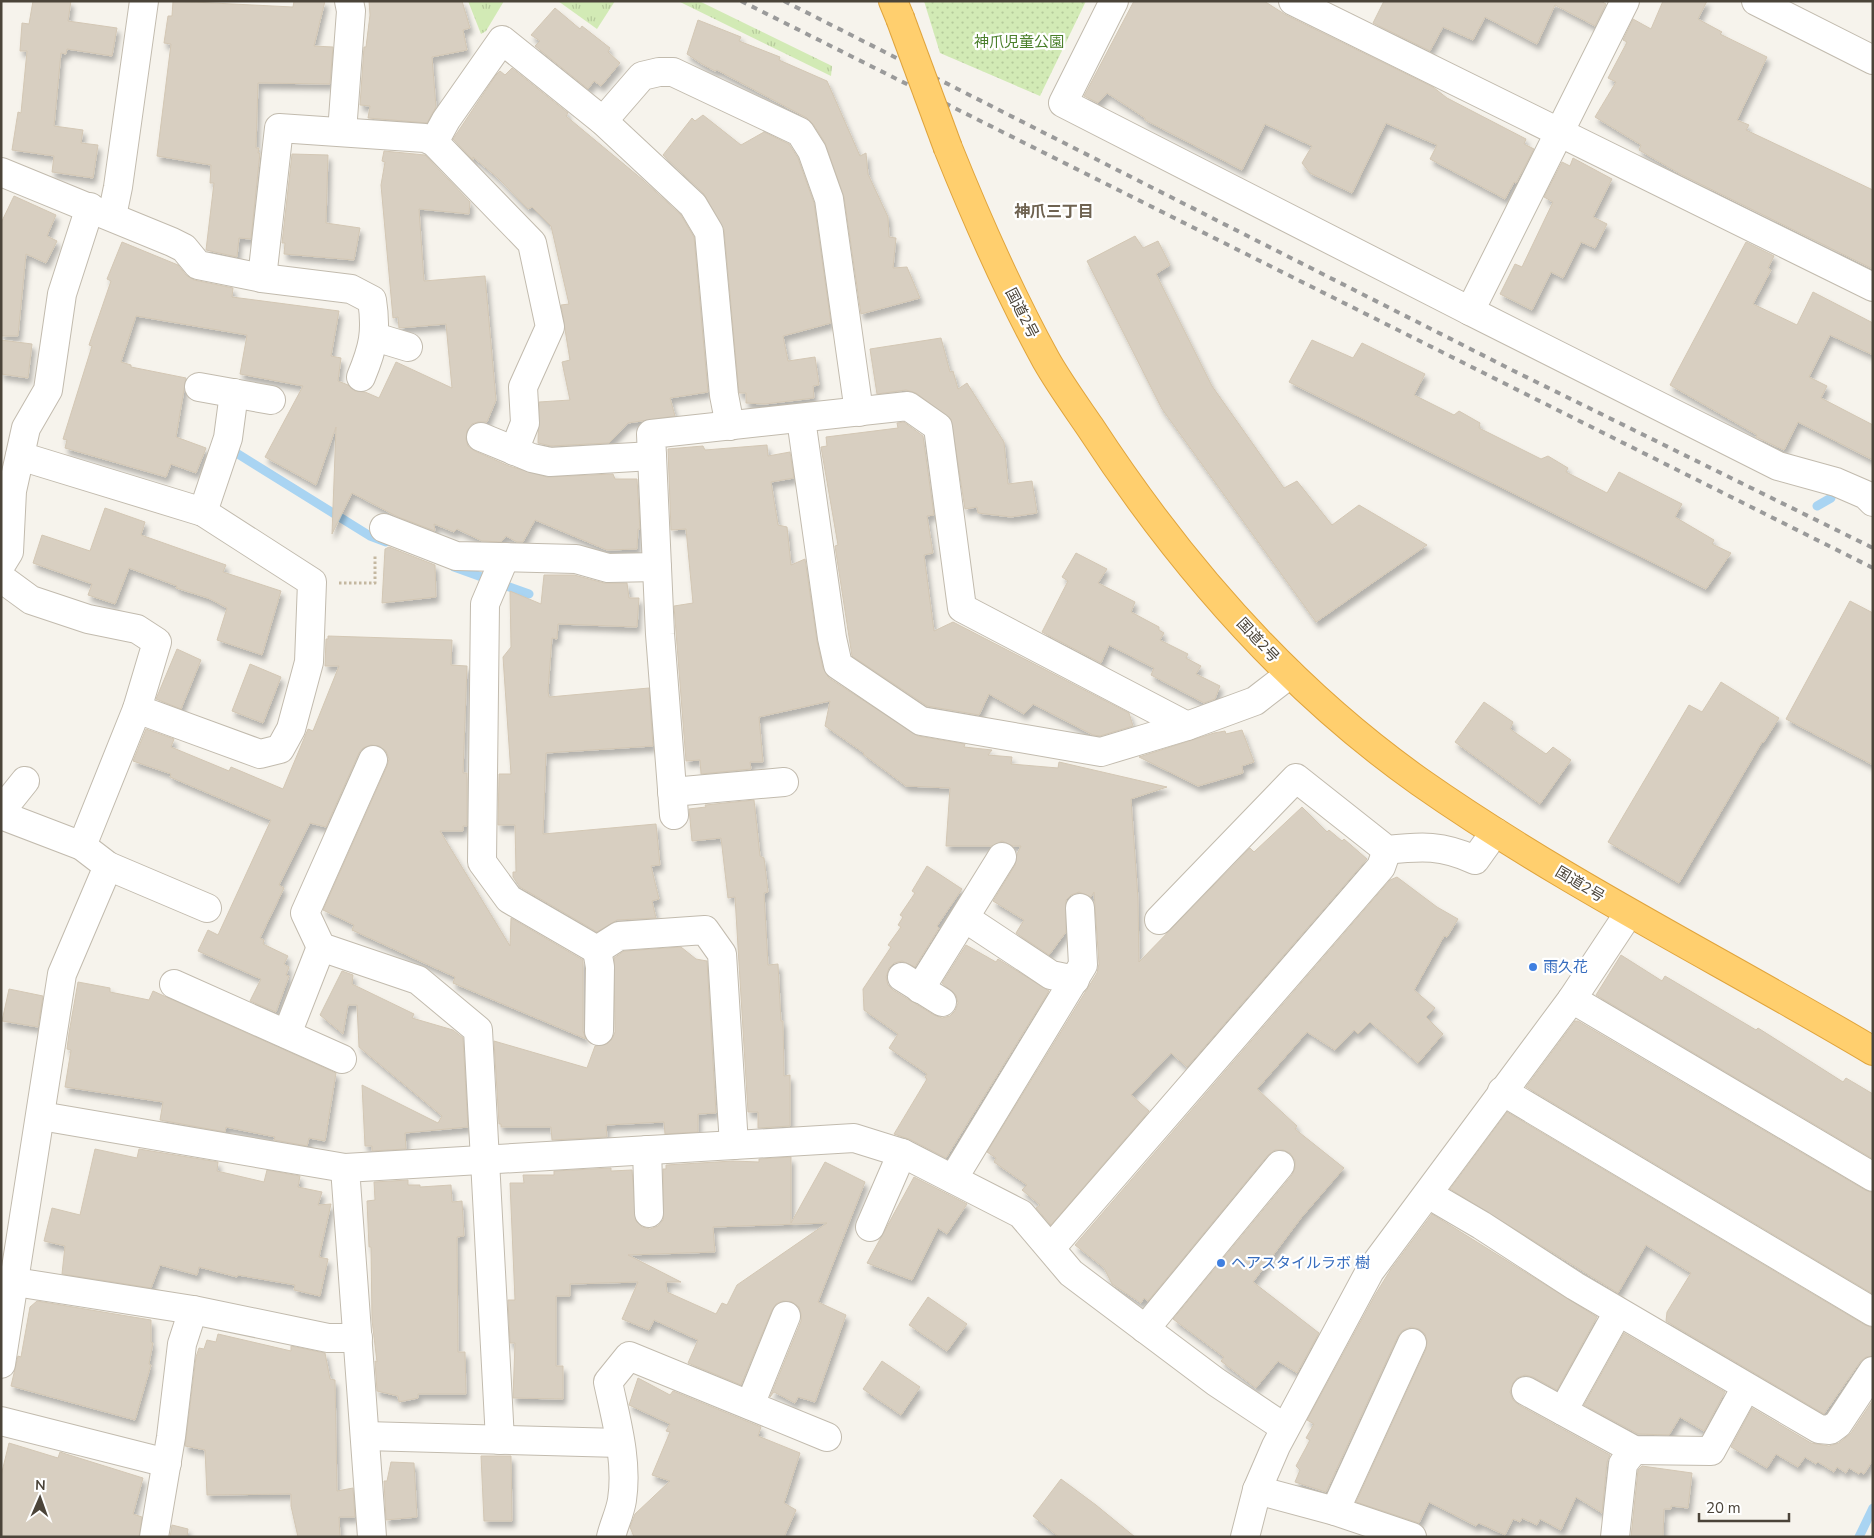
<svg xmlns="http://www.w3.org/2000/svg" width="1874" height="1538" font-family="'Nunito Sans','Noto Sans JP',sans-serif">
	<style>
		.grass { fill: url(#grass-tufts) }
		.park { fill: url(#park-dots) }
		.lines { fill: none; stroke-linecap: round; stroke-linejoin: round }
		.stream { stroke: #a9d4f2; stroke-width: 9 }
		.building { fill: #d8cfc1; stroke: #d3c7b4; fill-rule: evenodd; filter: url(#shadow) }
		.minor-casing { stroke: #c2bbae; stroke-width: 30 }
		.highway-casing { stroke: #e0a43c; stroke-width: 30 }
		.path { stroke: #c4b79f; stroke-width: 3; stroke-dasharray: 2.5 2.5; stroke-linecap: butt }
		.minor { stroke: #fff; stroke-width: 28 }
		.highway { stroke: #ffcf6e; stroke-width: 28 }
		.rail { stroke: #9a9a9a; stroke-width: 4; stroke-dasharray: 6 6; stroke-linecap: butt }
		.highway-bridge-casing { stroke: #e0a43c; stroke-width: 30; stroke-linecap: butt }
		.highway-bridge { stroke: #ffcf6e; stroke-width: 28 }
		.shop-dot { fill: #3f7fe0; stroke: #fff; stroke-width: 2 }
		.labels { text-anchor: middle; stroke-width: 4.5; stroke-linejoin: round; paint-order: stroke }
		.park-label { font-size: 15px; fill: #4a7f2a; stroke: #fff }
		.street-label { font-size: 15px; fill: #4b4439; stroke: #fff }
		.shop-label { font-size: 15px; fill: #366cbe; stroke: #fff; text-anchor: start }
		.neighbourhood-label { font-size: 16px; font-weight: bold; fill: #6e6250; stroke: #fff }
	</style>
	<defs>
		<pattern id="grass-tufts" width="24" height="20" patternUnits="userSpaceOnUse" patternTransform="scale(1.25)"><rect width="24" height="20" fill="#d2eab5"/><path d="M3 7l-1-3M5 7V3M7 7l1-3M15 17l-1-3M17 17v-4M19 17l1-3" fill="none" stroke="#b6ca9c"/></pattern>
		<pattern id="park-dots" width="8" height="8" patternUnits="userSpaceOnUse" patternTransform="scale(1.25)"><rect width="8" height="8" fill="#d2eab5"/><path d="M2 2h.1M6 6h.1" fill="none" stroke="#b6ca9c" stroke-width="1.8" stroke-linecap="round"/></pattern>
		<filter id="shadow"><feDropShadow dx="3" dy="5.5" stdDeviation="2.5" flood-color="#0004"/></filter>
	</defs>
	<rect width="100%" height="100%" fill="#f6f3ec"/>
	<g class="grass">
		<polygon points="468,1 504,1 486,31 481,34"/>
		<polygon points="558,1 615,1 597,29"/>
		<polygon points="678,1 699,1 832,66 831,76"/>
	</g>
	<polygon class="park" points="924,1 1086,1 1040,96 940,53"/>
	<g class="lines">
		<g class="stream">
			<polyline points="238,454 370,536 386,542"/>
			<polyline points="1817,506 1831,498"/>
			<polyline points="454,567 529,594"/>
			<polyline points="1859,1537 1873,1508"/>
		</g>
	</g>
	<g class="building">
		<polygon points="33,1 71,1 68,21 117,28 112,56 67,49 66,54 61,53 54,126 83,130 81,143 98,145 93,178 52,172 54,156 12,150 18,112 21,113 27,51 20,51 22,23 29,24"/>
		<polygon points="173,1 293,7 294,1 325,1 314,46 333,47 330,84 258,83 256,148 259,148 258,153 260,153 251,239 239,238 237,257 206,250 214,183 210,183 211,165 157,156 171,44 164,43 168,16 172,16"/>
		<polygon points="369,1 462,1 470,28 463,30 467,50 432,57 436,107 427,123 368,118 370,106 360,105 364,47 366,47 370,15"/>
		<polygon points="1134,1 1264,1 1286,15 1433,87 1447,98 1526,139 1524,144 1534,149 1516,183 1514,182 1505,199 1430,159 1437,145 1386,123 1352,193 1310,173 1302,163 1312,146 1265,124 1242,170 1145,120 1145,118 1107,93 1098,103 1084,96"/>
		<polygon points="1384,1 1601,1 1606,4 1595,26 1555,5 1537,44 1485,17 1473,40 1443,27 1430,51 1373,23"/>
		<polygon points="1663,1 1707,1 1698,19 1722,32 1720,34 1767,57 1737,120 1749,125 1746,130 1873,190 1873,269 1682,175 1639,150 1641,145 1595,117 1616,82 1608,78 1625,46 1627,42 1623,40 1633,19 1651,29"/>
		<polygon points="555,8 580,29 582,26 610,48 608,52 620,63 601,86 594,81 588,89 535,46 540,41 531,35"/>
		<polygon points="698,20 741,37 739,41 780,57 779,60 827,81 860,156 866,153 868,174 888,217 889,237 896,238 893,268 907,267 920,298 861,314 844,197 825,143 813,124 807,118 717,70 715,71 702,64 687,54"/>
		<polygon points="512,68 568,113 566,116 643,180 681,215 694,237 708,392 670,398 675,416 628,423 609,443 551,446 538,443 539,402 570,400 562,362 570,360 561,305 569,304 551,226 532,207 528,209 498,178 473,157 473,160 453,139 496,75 500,71 505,75"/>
		<polygon points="703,115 741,145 764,132 789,144 798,158 814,203 831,323 783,336 788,361 815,357 819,385 813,386 814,398 765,404 746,403 746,393 739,393 724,230 704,194 663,155 692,118 695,121"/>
		<polygon points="384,151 425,155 470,202 469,214 419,209 424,281 485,276 496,400 487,422 478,422 472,424 467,431 466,439 468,446 475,451 509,466 547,477 613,474 615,479 637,479 640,529 638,529 637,549 607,550 535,520 523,542 517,542 506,536 501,542 482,541 457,529 454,532 434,524 435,531 398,517 352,493 332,534 336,427 316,485 265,457 303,386 240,374 247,335 136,316 121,362 131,365 131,367 186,378 176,437 206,448 196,473 171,464 166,477 65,448 67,440 63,439 92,346 89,345 111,281 107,279 122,242 178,265 186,275 194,280 233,288 232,297 339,311 331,356 341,358 338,381 348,385 355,391 365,392 379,398 396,362 452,388 446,324 399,328 398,317 393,318 381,185 385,162 382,161"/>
		<polygon points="292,154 328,155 326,223 360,228 354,260 284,254 285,243 282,243"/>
		<polygon points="1573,158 1612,179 1593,217 1607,224 1595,248 1581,242 1563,278 1551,272 1532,310 1500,294 1515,264 1522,267 1553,202 1544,197 1562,162 1570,166"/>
		<polygon points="14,196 56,215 47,236 57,241 46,263 26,254 18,336 1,336 1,223"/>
		<polygon points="1135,236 1143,248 1158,241 1170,265 1156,274 1212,386 1284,488 1297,481 1332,525 1359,505 1427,545 1316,622 1162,409 1087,261"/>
		<polygon points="1746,242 1774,256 1768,268 1771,270 1753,304 1797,325 1813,292 1873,323 1873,355 1830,335 1809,377 1827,386 1821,398 1873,425 1873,460 1798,422 1784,450 1756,437 1757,435 1670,385"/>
		<polygon points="941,338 950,372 953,371 958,389 967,383 1004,442 1008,484 1032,481 1037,513 1011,517 978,513 977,507 965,509 951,419 916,393 906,390 877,394 870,349"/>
		<polygon points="1,340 32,344 28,378 1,374"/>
		<polygon points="1312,340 1353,358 1362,343 1425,374 1414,395 1454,415 1459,411 1480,423 1479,428 1541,459 1548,456 1568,468 1566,472 1607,493 1619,472 1682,504 1675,517 1714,540 1712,544 1731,553 1706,589 1289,382"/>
		<polygon points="904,422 923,436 934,515 927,516 933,553 924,555 934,631 953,622 1129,713 1133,726 1100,736 1093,735 1033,704 1024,714 989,694 979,715 927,706 852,656 835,546 838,545 821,447 827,446 826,437 898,428 897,423"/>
		<polygon points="767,445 768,456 790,452 794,478 771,482 778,525 787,527 791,565 805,559 817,641 823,668 829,678 918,736 965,744 964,747 992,750 988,755 1012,757 1011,764 1058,768 1059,762 1167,787 1131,799 1138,899 1139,962 1250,848 1254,852 1302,807 1327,832 1329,830 1342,841 1344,839 1367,859 1187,1067 1171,1053 1131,1095 1149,1111 1051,1225 1036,1208 1040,1205 1022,1190 1027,1185 994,1162 996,1158 987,1152 1097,973 1099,964 1094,892 1091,897 1079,892 1071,895 1066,900 1066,932 1049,955 1016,933 1024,920 993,901 1015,865 1017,854 1021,846 1013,846 1002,841 992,846 946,846 950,788 906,786 863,754 864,753 825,726 830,701 759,717 763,762 750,762 751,769 701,774 700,760 686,761 674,606 693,603 686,529 671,530 668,449 703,446 705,450"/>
		<polygon points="105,508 145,522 141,535 226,565 223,572 281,591 262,655 217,640 227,608 208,598 176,588 177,586 129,568 115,604 88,595 92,584 33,563 42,535 90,551"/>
		<polygon points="389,547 435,565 436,597 382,603 385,549"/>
		<polygon points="1076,553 1107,569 1098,583 1135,602 1131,612 1159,627 1159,630 1164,633 1160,640 1188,654 1186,658 1201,666 1196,674 1220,686 1215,699 1204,703 1151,675 1154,668 1109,645 1101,663 1042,632 1068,581 1062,577"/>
		<polygon points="544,575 574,575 604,583 627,583 629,598 639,598 637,627 558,624 557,639 552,638 548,691 549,697 649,688 653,746 546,753 543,834 656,824 660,865 651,866 659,899 652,901 656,918 617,920 597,932 520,887 513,877 513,872 516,872 515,825 498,825 499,774 511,774 503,657 511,647 510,591 541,604"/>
		<polygon points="1850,601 1873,613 1873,765 1786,719"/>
		<polygon points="328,636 452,640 451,665 467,666 463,773 467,773 467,826 463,826 463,831 440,831 510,946 511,918 583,960 583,1031 586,1039 453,983 455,977 352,930 354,925 323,910 387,766 389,759 386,751 379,746 371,745 363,748 359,753 326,827 310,823 279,885 284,888 260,938 264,940 263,944 288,956 284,964 289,967 286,975 289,976 276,1012 250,1001 261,979 198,951 208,930 218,935 271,820 170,777 171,774 133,761 146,729 174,739 171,747 229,771 231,767 283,789 308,729 313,731 339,666 325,666 326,639 328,639"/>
		<polygon points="177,649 201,660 181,709 156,699"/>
		<polygon points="250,664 281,677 263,723 232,711"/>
		<polygon points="1721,682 1779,718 1763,743 1762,742 1679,883 1608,842 1689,705 1702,712"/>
		<polygon points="1484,702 1513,722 1510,729 1546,754 1553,747 1571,760 1540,804 1455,742"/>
		<polygon points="1242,730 1254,762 1242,766 1243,773 1198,786 1139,757 1214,733 1225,731 1226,734"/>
		<polygon points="754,800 760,856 764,858 768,892 764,893 768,965 778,964 781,1021 783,1021 784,1076 790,1075 790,1126 758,1128 758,1112 748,1112 735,897 728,898 721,838 692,841 689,809 706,807 705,805"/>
		<polygon points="927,866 962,889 937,926 939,928 915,967 902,961 894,963 889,968 886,977 888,985 893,990 934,1015 942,1018 950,1016 955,1011 958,1003 956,995 942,983 966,945 996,962 998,959 1049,991 946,1158 909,1139 894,1134 927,1079 925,1077 927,1074 889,1048 898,1034 864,1010 863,989 891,947 888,945 901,927 898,925 903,917 900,915 915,893 912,891"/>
		<polygon points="1397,877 1437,907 1458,919 1447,937 1444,936 1414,990 1435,1008 1426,1017 1443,1034 1418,1063 1370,1022 1358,1034 1354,1030 1335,1050 1307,1032 1257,1089 1297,1126 1295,1129 1344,1168 1301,1218 1253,1282 1319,1333 1297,1373 1278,1361 1256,1388 1221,1361 1224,1357 1173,1319 1292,1175 1295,1168 1295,1160 1290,1153 1283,1150 1275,1150 1268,1155 1148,1301 1144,1298 1141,1303 1112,1284 1104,1268 1075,1245 1390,880"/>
		<polygon points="681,947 696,959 707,961 716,1113 698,1114 698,1132 665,1134 664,1122 606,1125 607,1137 552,1140 551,1127 501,1127 501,1124 499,1124 494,1041 587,1068 595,1046 607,1044 612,1039 615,1032 614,958 624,951"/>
		<polygon points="1621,955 1662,981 1665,976 1756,1030 1758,1028 1843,1082 1846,1078 1873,1094 1873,1159 1596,995"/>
		<polygon points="342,971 353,975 352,984 414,1014 412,1018 453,1030 463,1038 468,1127 405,1133 406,1149 372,1151 372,1146 365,1146 362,1085 438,1123 442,1116 359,1047 357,1005 348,1005 343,1034 320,1015"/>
		<polygon points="78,982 110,988 110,992 149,1000 153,991 336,1073 325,1141 309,1138 307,1146 274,1140 275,1137 226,1127 225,1132 160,1120 163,1102 65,1087 71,1050 67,1049 69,1033"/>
		<polygon points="9,989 43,996 38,1027 2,1021"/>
		<polygon points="1575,1021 1578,1021 1865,1190 1873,1193 1873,1294 1526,1087"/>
		<polygon points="1507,1112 1865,1325 1873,1328 1873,1356 1866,1357 1860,1362 1824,1414 1666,1321 1667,1312 1691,1273 1646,1245 1618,1293 1450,1189"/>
		<polygon points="95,1149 137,1158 139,1149 218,1162 217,1171 264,1182 267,1170 300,1176 298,1187 322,1192 318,1205 331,1204 319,1257 328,1259 320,1296 294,1290 295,1285 238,1275 237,1277 199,1267 197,1275 160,1265 151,1288 62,1274 65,1246 44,1241 52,1208 80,1215"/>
		<path d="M791,1157V1223L825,1162L865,1182L818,1302L846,1315L815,1402L798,1397L795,1403L774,1392L770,1397L801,1321V1314L799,1307L792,1302L783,1301L776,1304L772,1310L741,1385L688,1363L698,1340L654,1320L649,1330L622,1319L638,1282L570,1284V1296H556V1366H563V1399L513,1398L515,1343H510L508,1300H515L510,1183H524L523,1175H554V1171L611,1168V1171L632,1170L636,1221L642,1227L650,1229L658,1226L663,1220V1169H666V1165L733,1161L759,1162V1159ZM827,1223L737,1285L727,1305L722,1303L716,1314L667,1292L666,1282H681L628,1255L715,1252L713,1227Z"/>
		<polygon points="914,1177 967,1204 947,1234 938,1228 912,1280 867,1263"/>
		<polygon points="408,1180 408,1185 420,1185 420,1187 451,1185 452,1202 462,1201 464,1236 457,1237 458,1352 465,1352 466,1394 418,1394 418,1398 399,1402 398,1396 377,1391 375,1361 377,1362 372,1320 371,1247 369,1247 367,1201 375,1200 374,1182"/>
		<polygon points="1432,1214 1597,1317 1557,1390 1533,1377 1525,1375 1517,1378 1513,1383 1510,1392 1513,1400 1519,1405 1610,1455 1607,1462 1602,1513 1576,1497 1561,1530 1540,1519 1537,1525 1522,1518 1520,1522 1513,1519 1505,1535 1479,1523 1476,1526 1429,1502 1419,1523 1356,1502 1426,1349 1427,1341 1425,1334 1419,1329 1411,1327 1403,1330 1398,1336 1326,1492 1295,1482 1300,1470 1296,1466 1310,1440 1306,1438 1314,1424 1307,1420 1375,1295 1391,1269"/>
		<polygon points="928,1297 967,1324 947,1351 909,1325"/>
		<polygon points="37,1301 151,1320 151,1342 153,1343 149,1364 151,1365 135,1420 11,1386 18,1356 21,1357 30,1307"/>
		<polygon points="1624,1333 1725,1392 1704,1431 1680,1417 1669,1435 1638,1434 1584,1405"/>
		<polygon points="218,1334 291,1351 291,1346 325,1353 330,1379 335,1380 337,1491 353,1488 355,1517 339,1517 340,1537 298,1537 291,1506 291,1494 207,1495 205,1450 185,1446 196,1357 199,1348 204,1349 207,1340 216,1342"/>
		<polygon points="882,1361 920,1387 901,1415 863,1389"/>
		<polygon points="638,1378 670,1395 673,1391 761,1427 758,1436 800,1453 784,1503 796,1510 784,1537 634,1537 630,1527 635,1514 670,1481 652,1475 670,1432 666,1431 670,1424 629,1405"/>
		<polygon points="1873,1400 1873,1460 1864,1474 1861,1472 1859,1474 1849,1468 1846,1473 1837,1467 1834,1472 1818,1462 1816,1464 1805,1457 1798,1467 1776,1454 1767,1468 1731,1447 1752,1408 1811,1443 1829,1446 1839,1443 1851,1433"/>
		<polygon points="9,1443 58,1458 60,1452 66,1454 143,1478 133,1514 142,1517 139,1537 1,1537 1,1476"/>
		<polygon points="481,1456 511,1456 512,1521 484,1521"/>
		<polygon points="391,1462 414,1463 417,1517 386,1520 384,1481 387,1481"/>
		<polygon points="1642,1466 1692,1473 1688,1508 1671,1506 1671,1509 1664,1509 1663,1537 1631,1537 1638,1470"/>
		<polygon points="1061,1479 1096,1505 1135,1537 1059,1537 1033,1516"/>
		<polygon points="172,1525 188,1529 187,1537 170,1537"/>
	</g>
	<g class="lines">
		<defs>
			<g id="minor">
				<polyline points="1114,1 1063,103 1470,311 1625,1"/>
				<polyline points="1293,1 1873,287"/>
				<polyline points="1756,1 1873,60"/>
				<polyline points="603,121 642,76 659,72 673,72 800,132 812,151 829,199 859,412"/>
				<polyline points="342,132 351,11 349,1"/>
				<polyline points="434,142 446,120 502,40 603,121 693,205 709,232 724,395 730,426"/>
				<path d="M1,172L172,242L184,248L198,265L262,278L351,289L372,300C377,332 373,348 361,377"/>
				<polyline points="112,216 118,187 144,1"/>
				<polyline points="262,278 279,128 425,138 434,142 532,243 550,327 523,387 525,423 514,451"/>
				<polyline points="1470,311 1778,466 1836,482 1866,495 1873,502"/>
				<polyline points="375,337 408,347"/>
				<polyline points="199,387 271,400"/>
				<polyline points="801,419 832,638 838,665 921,721 1101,752 1187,726 1255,701 1290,674"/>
				<polyline points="481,437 532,458 550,462 652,456"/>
				<polyline points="20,456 203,512 312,582 309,662 291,729 280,749 260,754 137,709"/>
				<polyline points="203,512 228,438 234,393"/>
				<polyline points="384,528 456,556 576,559 608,568 657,567"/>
				<polyline points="505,557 485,604 482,862 509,899 597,950 619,936 705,930 722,954 734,1145"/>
				<polyline points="1,565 9,552 12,491 26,428 48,390 62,294 90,207"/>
				<polyline points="1,578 31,600 88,619 137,629 157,642 137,709 82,846"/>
				<polyline points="373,760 305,913 321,947 418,980 478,1030 500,1440"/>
				<polyline points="672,792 784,782"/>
				<polyline points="1,811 25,781"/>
				<polyline points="1,815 82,846 108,866 207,908"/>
				<polyline points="674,815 660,634 651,434 908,406 938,427 962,608 1187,726"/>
				<polyline points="965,918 1051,975 1075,980"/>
				<path d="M1159,920L1296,778L1387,850C1422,846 1442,845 1475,860L1495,832"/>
				<polyline points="597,950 600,967 599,1031"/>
				<polyline points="902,977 942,1002"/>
				<polyline points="174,984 342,1059"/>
				<polyline points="920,989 1002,857"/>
				<polyline points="1572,999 1873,1177"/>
				<polyline points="287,1034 321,947"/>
				<polyline points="1502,1091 1873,1312"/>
				<polyline points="41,1116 345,1168"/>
				<polyline points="647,1150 649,1213"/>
				<polyline points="953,1179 1083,965 1080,908"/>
				<polyline points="1428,1194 1481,1225 1575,1286 1819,1429 1830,1430 1838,1424 1873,1371"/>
				<polyline points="870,1227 902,1153"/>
				<polyline points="1051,1248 1381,867 1387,850"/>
				<polyline points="15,1282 193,1310 328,1338 358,1338"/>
				<polyline points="1145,1329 1280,1165"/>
				<polyline points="1,1364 62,974 108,866"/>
				<polyline points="1526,1391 1634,1450 1711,1451 1746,1387"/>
				<polyline points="750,1405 786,1316"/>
				<polyline points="1563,1411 1618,1312"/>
				<polyline points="1,1421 167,1463"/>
				<polyline points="365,1436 620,1443"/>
				<polyline points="1257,1490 1335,1511 1412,1537"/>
				<polyline points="1335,1511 1412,1343"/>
				<polyline points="154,1537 171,1437 182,1344 193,1310"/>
				<polyline points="372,1537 345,1168 854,1138 902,1153 1021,1214 1071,1273 1216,1382 1285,1428"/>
				<path d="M611,1537C614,1524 620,1513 622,1500C628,1461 616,1420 608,1382L629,1356L827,1437"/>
				<polyline points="1245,1537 1257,1490 1276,1446 1370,1271 1572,999 1629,913"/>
				<polyline points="1615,1537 1623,1464 1634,1450"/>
			</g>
			<g id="highway">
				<polyline points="893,1 900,18"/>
				<path d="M948,148C977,220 1008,291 1046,360C1059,383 1075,405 1090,427C1178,562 1287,688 1420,782C1564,883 1722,961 1873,1051"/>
			</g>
		</defs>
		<use href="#minor" class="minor-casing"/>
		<use href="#highway" class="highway-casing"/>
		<polyline class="path" points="339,583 375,583 375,555"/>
		<use href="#minor" class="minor"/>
		<use href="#highway" class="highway"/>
		<g class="rail">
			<polyline points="741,1 1873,568"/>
			<polyline points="784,1 1514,371 1873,548"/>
		</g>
		<defs>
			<polyline id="highway-bridge" points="900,18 948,148"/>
		</defs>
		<use href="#highway-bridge" class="highway-bridge-casing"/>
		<use href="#highway-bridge" class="highway-bridge"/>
	</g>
	<g class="shop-dot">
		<circle cx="1533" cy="967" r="5"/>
		<circle cx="1221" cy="1263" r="5"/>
	</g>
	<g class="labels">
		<g class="park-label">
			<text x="1019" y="47">神爪児童公園</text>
		</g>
		<g class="street-label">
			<text transform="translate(1022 313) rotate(63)" y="5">国道2号</text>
			<text transform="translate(1258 640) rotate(47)" y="5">国道2号</text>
			<text transform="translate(1580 884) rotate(31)" y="5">国道2号</text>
		</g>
		<g class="shop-label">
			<text x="1543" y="972">雨久花</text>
			<text x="1231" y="1268">ヘアスタイルラボ 樹</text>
		</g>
		<g class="neighbourhood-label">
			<text x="1054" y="217">神爪三丁目</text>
		</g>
	</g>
	<rect width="1874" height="1538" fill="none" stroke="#4b4439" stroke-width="5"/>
	<g transform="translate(40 1498) rotate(2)" stroke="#ffffff" stroke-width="4" paint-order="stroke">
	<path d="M0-4L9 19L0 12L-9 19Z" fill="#4b4439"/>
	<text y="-8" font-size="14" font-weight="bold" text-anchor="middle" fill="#4b4439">N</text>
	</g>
	<path d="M1699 1513v8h90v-8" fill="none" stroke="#4b4439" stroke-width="2.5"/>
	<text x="1706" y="1513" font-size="15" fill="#4b4439" stroke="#ffffff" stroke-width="4" paint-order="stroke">20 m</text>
</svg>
